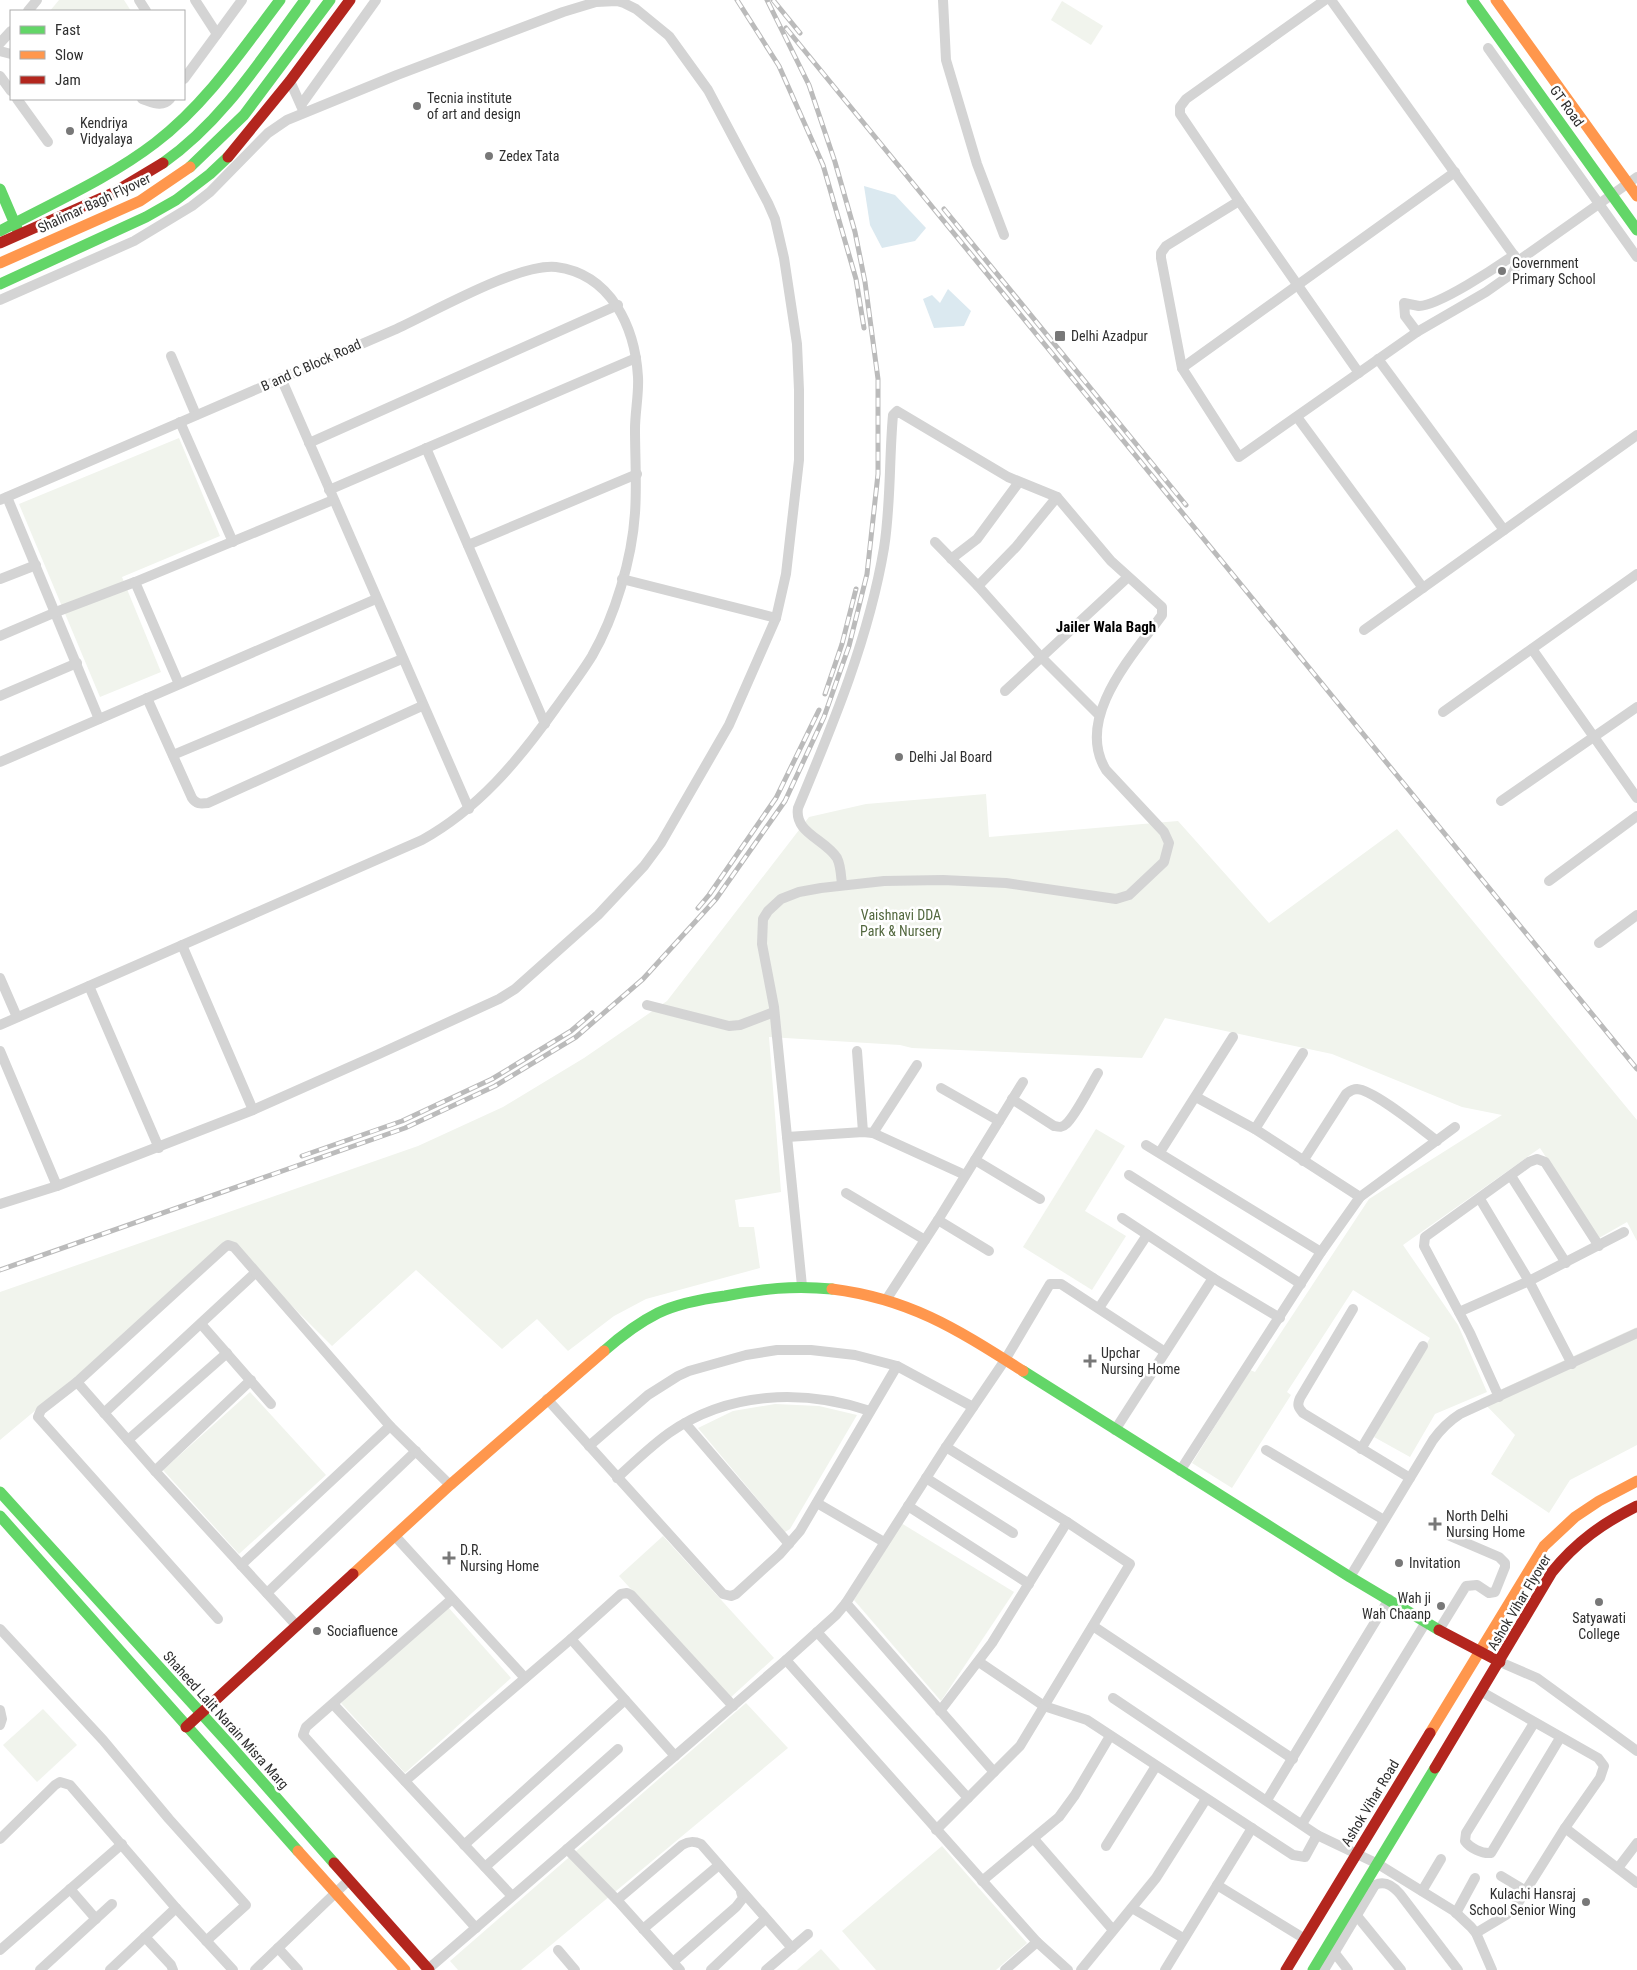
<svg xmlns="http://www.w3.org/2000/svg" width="1637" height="1970" font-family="'Roboto Condensed',sans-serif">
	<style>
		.green { fill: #f1f4ed }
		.water { fill: #dbe9f0 }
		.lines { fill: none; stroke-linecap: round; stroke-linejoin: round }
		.street { stroke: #d4d4d4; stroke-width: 10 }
		.fast { stroke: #63d668; stroke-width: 11 }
		.slow { stroke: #ff974d; stroke-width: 11 }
		.jam { stroke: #b3261e; stroke-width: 11 }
		.rail-casing { stroke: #bbb; stroke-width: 5 }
		.rail { stroke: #fff; stroke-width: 3; stroke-dasharray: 9; stroke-linecap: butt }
		.poi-dot { fill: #787878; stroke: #fff; stroke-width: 2 }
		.labels { text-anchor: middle; stroke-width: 5; stroke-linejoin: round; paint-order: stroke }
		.poi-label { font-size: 14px; fill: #2f2f2f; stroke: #fff; text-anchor: start }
		.street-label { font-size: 14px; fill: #2f2f2f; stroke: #fff }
		.park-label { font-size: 14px; fill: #53683f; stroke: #fff }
		.neighbourhood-label { font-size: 15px; font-weight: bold; fill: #000; stroke: #fff }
	</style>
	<rect width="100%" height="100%" fill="#fff"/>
	<g class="green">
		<polygon points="59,0 124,0 131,11 50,11"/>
		<polygon points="1062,1 1103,26 1091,45 1051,20"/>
		<polygon points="179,438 220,536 122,577 161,672 100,697 19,504"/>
		<polygon points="986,794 989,837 1178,821 1269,923 1397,829 1637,1120 1637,1241 1627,1222 1599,1238 1540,1148 1403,1245 1458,1325 1487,1392 1435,1414 1410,1457 1374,1437 1430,1338 1353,1290 1287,1392 1291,1395 1232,1488 1192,1463 1250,1370 1255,1372 1369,1199 1502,1115 1462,1107 1332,1054 1165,1018 1142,1058 912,1048 900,1045 769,1037 781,1192 735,1200 739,1227 754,1227 760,1268 646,1299 614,1316 568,1351 537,1319 502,1349 416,1270 332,1346 232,1246 0,1440 0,1292 418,1146 503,1107 584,1058 667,1001 809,817 866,804"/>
		<polygon points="1096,1129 1125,1146 1085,1211 1126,1236 1092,1290 1023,1247"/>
		<polygon points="1637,1327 1637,1445 1570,1480 1549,1513 1491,1474 1515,1435 1480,1399"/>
		<polygon points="250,1392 326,1475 239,1554 163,1470"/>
		<polygon points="775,1404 819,1406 857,1415 790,1529 785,1532 698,1428 733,1411"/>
		<polygon points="901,1523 1014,1592 941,1701 854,1600"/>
		<polygon points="663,1536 774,1658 730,1698 619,1576"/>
		<polygon points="448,1607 511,1678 405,1773 341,1703"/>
		<polygon points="746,1703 788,1748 521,1970 458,1970 450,1961"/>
		<polygon points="43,1709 77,1745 37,1782 3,1745"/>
		<polygon points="942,1846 1027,1943 996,1970 876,1970 842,1931"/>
		<polygon points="821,1949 840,1970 797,1970"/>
	</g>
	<g class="water">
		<polygon points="864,186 895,195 926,228 915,241 882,248 870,225"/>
		<polygon points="948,289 971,311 964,326 934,328 923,299 932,295 940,303"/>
	</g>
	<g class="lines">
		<g class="street">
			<polyline points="139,0 146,11"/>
			<polyline points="195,0 217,34"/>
			<polyline points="943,0 946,60 977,164 1004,235"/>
			<polyline points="1325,0 1186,99 1180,107 1180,114 1239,201 1359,373"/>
			<polyline points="1331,0 1518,261"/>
			<polyline points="28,11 37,0"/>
			<polyline points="0,43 11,31"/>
			<polyline points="1488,48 1637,257"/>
			<polyline points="0,51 11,54"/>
			<polyline points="0,76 11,91"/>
			<polyline points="184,79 242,0"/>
			<polyline points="290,81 302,108"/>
			<polyline points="17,99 48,142"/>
			<path d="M142,99C152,102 162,108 170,99"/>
			<polyline points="301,105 376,0"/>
			<polyline points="1239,201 1166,246 1161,253 1161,258 1182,368 1239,457 1417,332 1486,292 1513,273 1518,261 1637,177"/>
			<polyline points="0,300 134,241 192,206 210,192 268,133 287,120 397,75 563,12 596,2 617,1 624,3 636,9 669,36 708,90 768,203 775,219 784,258 797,344 799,390 799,460 786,574 776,618 729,725 661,843 644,866 598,915 515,989 499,999 379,1054 253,1110 57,1186 0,1051"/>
			<path d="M1417,332L1405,316L1404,303C1409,304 1414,305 1419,306C1438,306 1497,267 1514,255"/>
			<polyline points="171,356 196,415"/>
			<polyline points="1378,359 1504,530"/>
			<polyline points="1182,368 1455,172"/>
			<polyline points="281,378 469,809"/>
			<polyline points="1297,417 1423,588"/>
			<polyline points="180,422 233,542"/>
			<polyline points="309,443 618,305"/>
			<polyline points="426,448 545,724"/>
			<polyline points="329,490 636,358"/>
			<polyline points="7,497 99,719"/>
			<path d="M0,500C131,443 263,387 394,330C432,313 518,263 556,267C611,274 635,327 638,377C639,394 635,412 635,429C635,457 637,485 635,513C632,559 615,616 592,656C581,674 567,692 555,709C518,761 478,809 422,840L0,1025"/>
			<polyline points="935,542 978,586 1041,657 1099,715"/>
			<polyline points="468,545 637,474"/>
			<polyline points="951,559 977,539 1019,482"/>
			<polyline points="0,579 36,565"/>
			<polyline points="622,579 776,618"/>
			<polyline points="978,586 1016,547 1057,497"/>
			<polyline points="1364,630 1637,435"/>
			<polyline points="0,636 56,612 135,582"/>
			<polyline points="1532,649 1637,798"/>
			<polyline points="179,684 135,582 333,500"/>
			<polyline points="1005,691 1128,577"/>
			<polyline points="0,696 77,663"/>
			<path d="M147,698L192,798C196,804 200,804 208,803L422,706"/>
			<polyline points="1443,712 1637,574"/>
			<polyline points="173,755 402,659"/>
			<polyline points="0,762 376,599"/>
			<polyline points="1501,801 1637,707"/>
			<polyline points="1549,881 1637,816"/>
			<polyline points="1599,943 1637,915"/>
			<polyline points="182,945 253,1110"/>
			<polyline points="0,978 17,1017"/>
			<polyline points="89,986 159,1148"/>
			<polyline points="647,1005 729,1026 740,1025 774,1012"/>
			<polyline points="857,1051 863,1132"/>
			<polyline points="941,1088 999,1121"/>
			<polyline points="1196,1097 1255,1129 1360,1197"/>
			<path d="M1012,1099L1054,1126C1059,1127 1062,1128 1066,1124C1076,1115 1090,1086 1098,1073"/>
			<polyline points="1255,1129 1303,1053"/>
			<polyline points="873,1133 917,1065"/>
			<polyline points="787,1137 863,1132 873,1133 965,1175"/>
			<polyline points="1146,1145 1321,1252"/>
			<polyline points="1160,1152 1233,1037"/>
			<polyline points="975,1160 1040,1199"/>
			<path d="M1303,1161L1346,1094C1350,1091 1352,1089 1357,1089C1374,1090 1421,1129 1437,1141"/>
			<polyline points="1129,1175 1301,1284"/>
			<polyline points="1511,1176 1566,1263"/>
			<polyline points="846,1193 925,1240"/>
			<polyline points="1480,1199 1529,1281 1572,1364"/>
			<polyline points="0,1204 57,1186"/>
			<polyline points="1122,1218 1213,1278 1280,1318"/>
			<polyline points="938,1220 989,1251"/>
			<path d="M802,1286L774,1007L762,944L763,919L768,911L781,899L799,892L821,888L884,881L943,880L1006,883L1116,899L1129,895L1164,862L1169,843L1164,832L1106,770C1074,718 1133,655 1162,615V607L1111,561L1057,497L1008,477L897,411L893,415C889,459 891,504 884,548C869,638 833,724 798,808C794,833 825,839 837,858C841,866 841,876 842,885"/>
			<polyline points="886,1300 938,1220 1023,1082"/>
			<polyline points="1099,1308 1147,1235"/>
			<path d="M1353,1309L1300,1398C1297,1405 1298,1407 1303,1413L1410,1478"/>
			<polyline points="1459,1312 1529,1281 1624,1232"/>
			<polyline points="201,1324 271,1404"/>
			<polyline points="77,1382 155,1471 297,1626"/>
			<polyline points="1499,1397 1470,1333 1424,1246 1425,1237 1529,1162 1537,1159 1545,1162 1599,1246"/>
			<polyline points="547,1399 723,1594 731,1596 736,1594 780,1554 800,1531 897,1366"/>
			<polyline points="104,1413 255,1273"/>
			<polyline points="685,1423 789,1544"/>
			<polyline points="1115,1430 1213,1278"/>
			<polyline points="128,1440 227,1353"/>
			<polyline points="589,1446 648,1395 678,1376 689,1371 746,1355 777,1350 811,1350 855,1355 897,1366 973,1407"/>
			<polyline points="1361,1449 1423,1346"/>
			<polyline points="1266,1450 1384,1520"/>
			<polyline points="155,1471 251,1380"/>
			<polyline points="1180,1471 1321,1252 1360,1197 1455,1127"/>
			<path d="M617,1478C634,1462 651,1446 669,1433C729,1391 803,1389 870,1411"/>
			<polyline points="926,1478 1013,1533"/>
			<polyline points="817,1503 884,1542"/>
			<polyline points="908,1506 1029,1584"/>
			<polyline points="395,1536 525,1678"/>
			<polyline points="241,1565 390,1426"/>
			<path d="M1350,1577L1433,1440C1441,1429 1449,1421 1460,1414L1637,1333"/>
			<polyline points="267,1593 416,1451"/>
			<polyline points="452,1599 306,1727 303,1735 476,1928"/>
			<polyline points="846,1603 994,1772"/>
			<polyline points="218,1619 38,1417 41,1410 77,1382 225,1247 228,1245 234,1247 390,1426 450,1485"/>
			<polyline points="1093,1626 1293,1759"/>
			<polyline points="0,1629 103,1740 169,1819 246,1905 206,1941"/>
			<polyline points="1439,1630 1466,1586 1477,1585 1489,1593 1495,1592 1505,1567 1505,1563 1499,1557 1450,1536"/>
			<polyline points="817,1632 968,1798"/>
			<polyline points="571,1639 675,1756"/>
			<polyline points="786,1660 1037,1942 1068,1970"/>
			<polyline points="979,1662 1044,1706 1087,1720 1293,1855 1305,1857 1317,1835"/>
			<polyline points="1500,1662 1537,1678 1637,1751"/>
			<polyline points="1113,1698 1317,1835 1378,1864 1454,1911 1471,1927 1476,1933 1492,1970"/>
			<polyline points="333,1704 512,1896"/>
			<polyline points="0,1710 2,1719 0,1725"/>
			<polyline points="940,1711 992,1643 1067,1522"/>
			<path d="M1534,1723L1466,1833L1465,1841C1470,1848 1482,1854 1491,1853L1560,1738"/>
			<polyline points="405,1781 571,1639 621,1594 627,1593 631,1595 733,1706"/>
			<polyline points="1267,1800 1389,1599"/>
			<polyline points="1302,1824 1426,1622"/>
			<polyline points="1565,1828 1637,1883"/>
			<polyline points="936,1830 1020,1746 1130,1564 1067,1522 946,1447"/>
			<polyline points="0,1839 55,1785 60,1782 70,1785 176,1908 233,1970"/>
			<polyline points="1034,1839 1113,1930"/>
			<polyline points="464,1845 625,1700"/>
			<polyline points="1106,1846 1156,1766"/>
			<polyline points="567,1849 617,1900"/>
			<polyline points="485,1867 618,1749"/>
			<polyline points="1618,1868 1637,1843"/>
			<polyline points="1501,1876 1526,1891"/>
			<polyline points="982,1881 1059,1817 1075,1795 1110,1736"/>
			<polyline points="1217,1885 1305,1939"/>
			<polyline points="70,1889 96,1919"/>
			<polyline points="1422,1891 1441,1859"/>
			<polyline points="1132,1908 1183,1938"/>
			<polyline points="1456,1913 1475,1878"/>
			<polyline points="1357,1916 1401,1970"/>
			<polyline points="643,1929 719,1865"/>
			<polyline points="1476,1933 1506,1915 1518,1903 1565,1828 1600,1778 1604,1766 1598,1758 1482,1692"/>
			<polyline points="145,1937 171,1965 173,1970"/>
			<polyline points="278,1948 298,1970"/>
			<polyline points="0,1950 122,1844"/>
			<polyline points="558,1950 575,1970"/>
			<polyline points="1334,1952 1348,1970"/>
			<polyline points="673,1962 736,1907 743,1898 741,1892"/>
			<polyline points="40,1970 112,1904"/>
			<polyline points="110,1970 176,1908"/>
			<polyline points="255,1970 349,1880"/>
			<polyline points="427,1970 786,1660 836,1615 846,1603 946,1447 1005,1360 1050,1284 1061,1284 1165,1352"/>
			<path d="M680,1970L617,1900L682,1845C689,1841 694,1841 701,1844L792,1948"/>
			<polyline points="711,1970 765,1919"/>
			<polyline points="766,1970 808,1934"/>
			<polyline points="1005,1970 1037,1942"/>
			<polyline points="1081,1970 1156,1878 1206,1799"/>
			<polyline points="1165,1970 1252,1828"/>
			<path d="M1324,1970L1375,1885C1386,1880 1394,1887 1400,1894L1458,1970"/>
		</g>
		<g class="fast">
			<polyline points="1472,0 1637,230"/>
			<path d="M163,163C223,121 262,58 305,0"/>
			<polyline points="190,167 244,115 330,0"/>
			<polyline points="0,189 18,231"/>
			<path d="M0,231C52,203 108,179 155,143C206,104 242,50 280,0"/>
			<polyline points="0,284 146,217 176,200 210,174 228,157"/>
			<path d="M604,1351C621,1336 638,1323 658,1313C679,1303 702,1299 725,1296C763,1289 792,1285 832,1289"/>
			<polyline points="1023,1371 1350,1577 1439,1630"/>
			<polyline points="0,1492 230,1745 334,1863"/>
			<polyline points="0,1516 298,1851"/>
			<polyline points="1313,1970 1435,1768"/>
		</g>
		<g class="slow">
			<polyline points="1496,0 1637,196"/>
			<polyline points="0,263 140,201 190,167"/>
			<path d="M832,1289C911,1299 958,1330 1023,1371"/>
			<polyline points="353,1574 450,1485 604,1351"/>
			<polyline points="1430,1733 1544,1546 1575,1517 1599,1501 1637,1481"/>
			<polyline points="298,1851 405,1970"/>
		</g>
		<g class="jam">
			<polyline points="228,157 290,81 350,0"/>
			<polyline points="0,243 113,193 163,163"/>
			<polyline points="1439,1630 1500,1662"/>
			<polyline points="186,1727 353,1574"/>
			<path d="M1435,1768L1552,1572C1576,1542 1603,1523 1637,1506"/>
			<polyline points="334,1863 429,1970"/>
			<polyline points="1286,1970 1430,1733"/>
		</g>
		<defs>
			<g id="rail">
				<polyline points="737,0 779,66 823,165 856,279 864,328"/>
				<polyline points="773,0 800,33"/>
				<polyline points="786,28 1637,1069"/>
				<polyline points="944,209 1186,505"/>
				<polyline points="825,694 842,644 856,589"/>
				<polyline points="698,908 709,895 776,798 819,710"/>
				<polyline points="302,1156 402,1121 492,1079 571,1031 592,1013"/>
				<polyline points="0,1270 405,1128 495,1086 576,1037 643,979 716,899 785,801 824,717 849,646 867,574 878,474 878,379 865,282 855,232 835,162 809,85 767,0"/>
			</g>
		</defs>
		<use href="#rail" class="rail-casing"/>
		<use href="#rail" class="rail"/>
	</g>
	<g class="poi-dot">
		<circle cx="417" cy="106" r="5"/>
		<circle cx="70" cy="131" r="5"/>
		<circle cx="489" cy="156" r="5"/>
		<circle cx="1502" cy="271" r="5"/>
		<rect x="1054" y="330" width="12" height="12" rx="2.5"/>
		<circle cx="899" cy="757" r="5"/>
		<path d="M1087.5 1353.5h5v5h5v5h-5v5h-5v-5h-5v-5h5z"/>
		<path d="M1432.5 1516.5h5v5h5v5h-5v5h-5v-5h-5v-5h5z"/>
		<path d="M446.5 1550.5h5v5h5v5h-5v5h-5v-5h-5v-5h5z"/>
		<circle cx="1399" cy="1563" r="5"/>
		<circle cx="1599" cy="1602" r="5"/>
		<circle cx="1441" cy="1606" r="5"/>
		<circle cx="317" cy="1631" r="5"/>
		<circle cx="1586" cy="1902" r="5"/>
	</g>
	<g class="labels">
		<g class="poi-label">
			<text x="427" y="103">Tecnia institute<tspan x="427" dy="16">of art and design</tspan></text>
			<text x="80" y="128">Kendriya<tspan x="80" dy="16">Vidyalaya</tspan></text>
			<text x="499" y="161">Zedex Tata</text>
			<text x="1512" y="268">Government<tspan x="1512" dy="16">Primary School</tspan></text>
			<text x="1071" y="341">Delhi Azadpur</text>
			<text x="909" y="762">Delhi Jal Board</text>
			<text x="1101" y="1358">Upchar<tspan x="1101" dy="16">Nursing Home</tspan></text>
			<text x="1446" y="1521">North Delhi<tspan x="1446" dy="16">Nursing Home</tspan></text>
			<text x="460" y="1555">D.R.<tspan x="460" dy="16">Nursing Home</tspan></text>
			<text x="1409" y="1568">Invitation</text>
			<text x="1431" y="1603" text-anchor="end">Wah ji<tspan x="1431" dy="16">Wah Chaanp</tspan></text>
			<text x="1599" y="1623" text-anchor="middle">Satyawati<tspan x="1599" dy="16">College</tspan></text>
			<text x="327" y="1636">Sociafluence</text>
			<text x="1576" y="1899" text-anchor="end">Kulachi Hansraj<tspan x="1576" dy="16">School Senior Wing</tspan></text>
		</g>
		<g class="street-label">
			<text transform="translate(1567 106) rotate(54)" y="5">GT Road</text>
			<text transform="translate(94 203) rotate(-25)" y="5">Shalimar Bagh Flyover</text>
			<text transform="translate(311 365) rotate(-24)" y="5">B and C Block Road</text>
			<text transform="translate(1519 1602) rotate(-59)" y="5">Ashok Vihar Flyover</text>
			<text transform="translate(226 1720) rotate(48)" y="5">Shaheed Lalit Narain Misra Marg</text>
			<text transform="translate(1370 1803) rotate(-59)" y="5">Ashok Vihar Road</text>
		</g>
		<g class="park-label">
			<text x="901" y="920">Vaishnavi DDA<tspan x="901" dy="16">Park &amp; Nursery</tspan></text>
		</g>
		<g class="neighbourhood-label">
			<text x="1106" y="632">Jailer Wala Bagh</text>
		</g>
	</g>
	<rect x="10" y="10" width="175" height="90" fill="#ffffff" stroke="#acacac"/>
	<rect x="20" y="26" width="25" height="8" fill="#63d668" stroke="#acacac"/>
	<text x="55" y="35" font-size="15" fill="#2f2f2f">Fast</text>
	<rect x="20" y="51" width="25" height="8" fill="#ff974d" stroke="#acacac"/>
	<text x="55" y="60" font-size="15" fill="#2f2f2f">Slow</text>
	<rect x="20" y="76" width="25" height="8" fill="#b3261e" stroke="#acacac"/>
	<text x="55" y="85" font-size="15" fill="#2f2f2f">Jam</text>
</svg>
